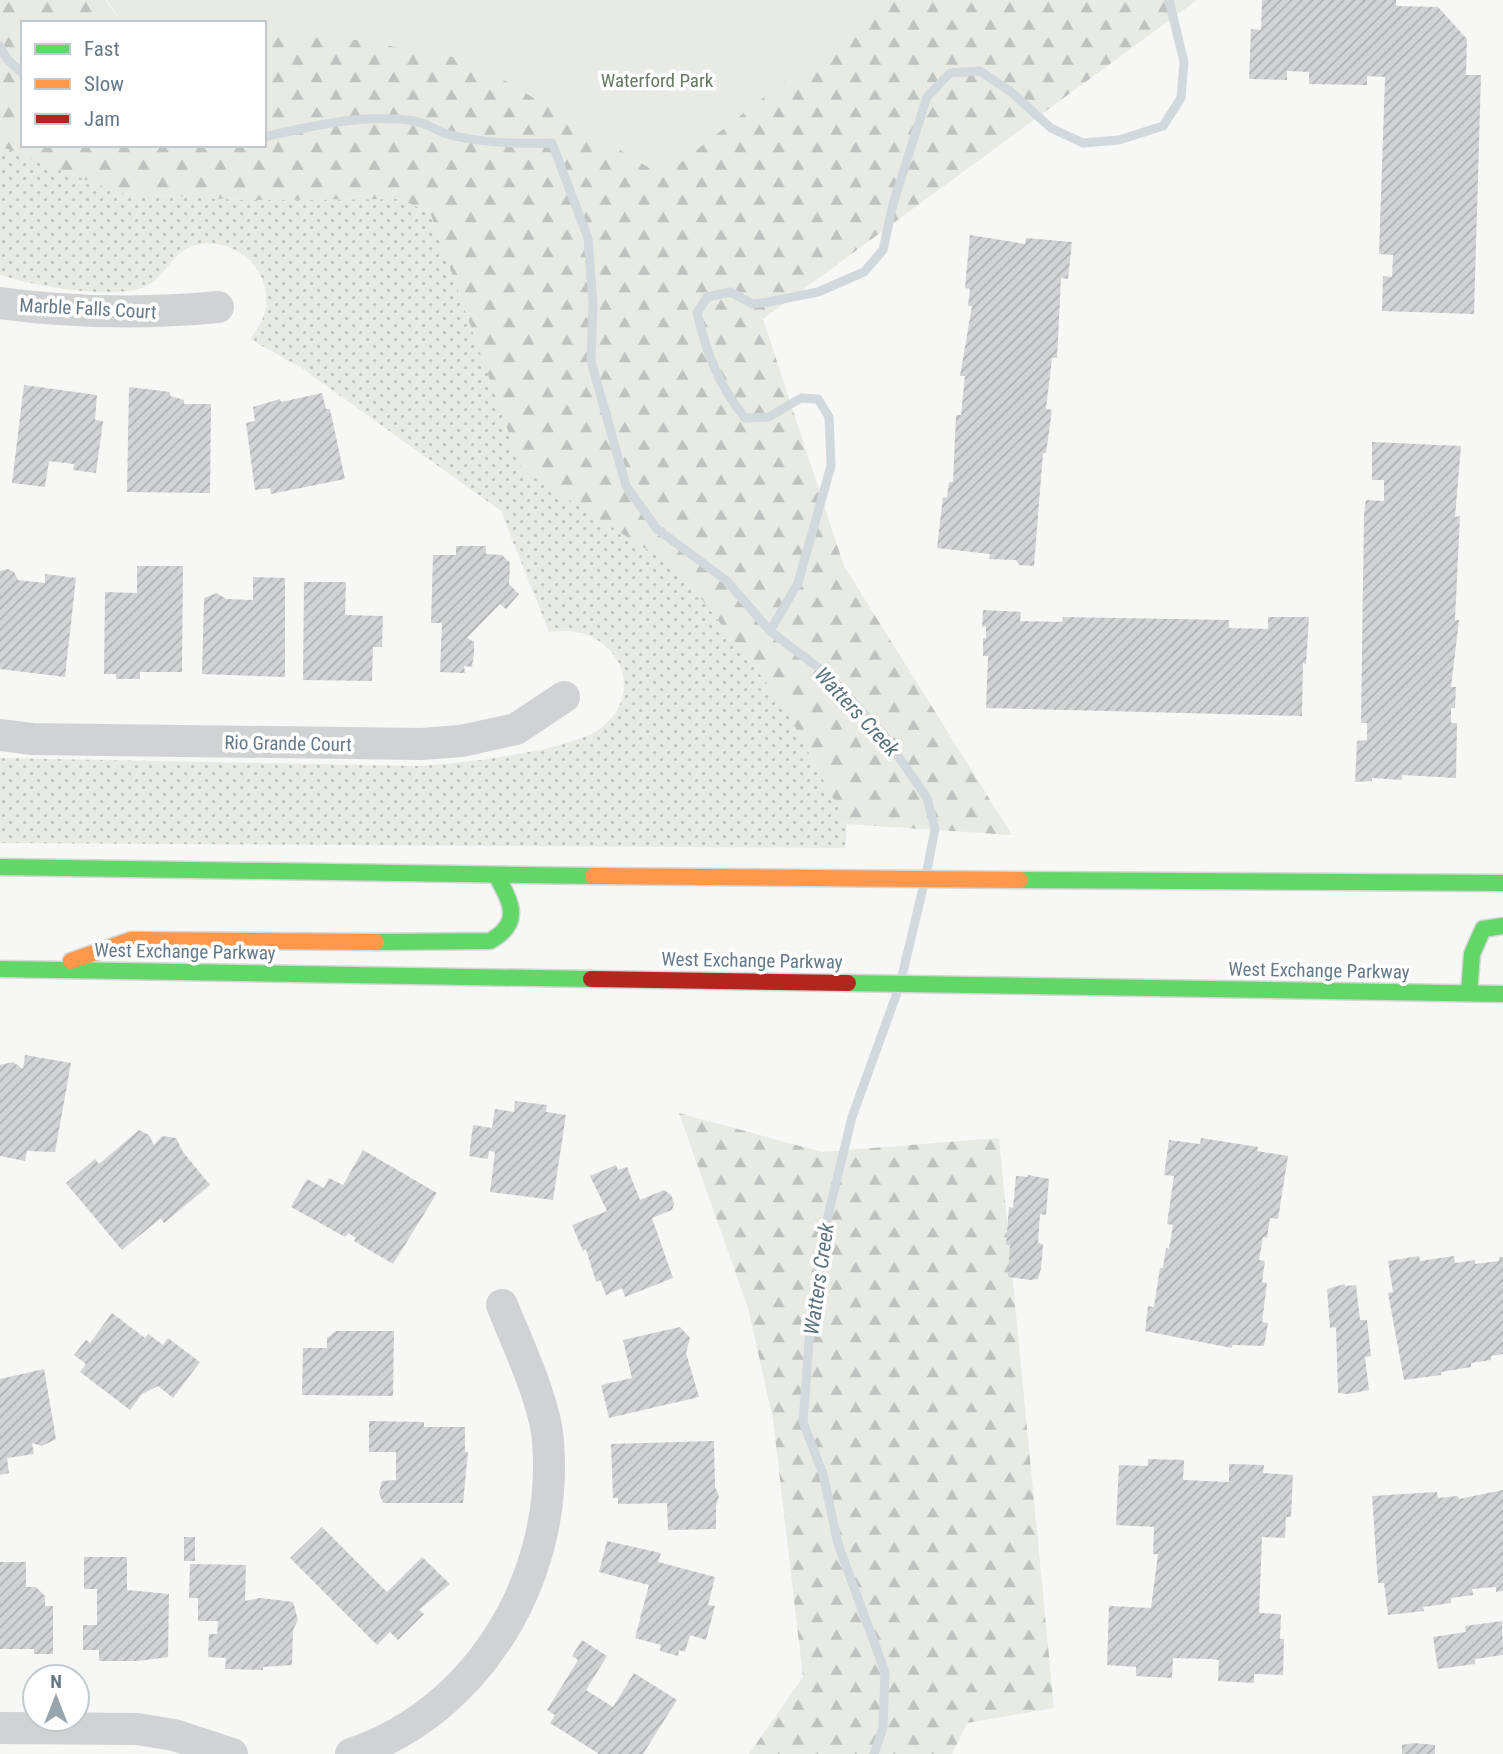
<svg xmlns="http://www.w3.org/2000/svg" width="1503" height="1754" font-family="'Roboto Condensed',sans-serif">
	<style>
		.grass { fill: url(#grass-dots) }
		.forest { fill: url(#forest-firs) }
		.green { fill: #e7ebe4 }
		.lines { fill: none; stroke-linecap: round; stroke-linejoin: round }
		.stream { stroke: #d1d9dc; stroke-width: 9 }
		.building { fill: url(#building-hatch) }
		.fast-casing { stroke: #d4d5d6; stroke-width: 19 }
		.slow-casing { stroke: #d4d5d6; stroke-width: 19 }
		.jam-casing { stroke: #d4d5d6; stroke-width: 19 }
		.street { stroke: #d1d2d3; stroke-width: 32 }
		.fast { stroke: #63d668; stroke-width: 16 }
		.slow { stroke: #ff974d; stroke-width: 16 }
		.jam { stroke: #b3261e; stroke-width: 16 }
		.labels { text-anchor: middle; stroke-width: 7; stroke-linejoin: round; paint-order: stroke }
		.park-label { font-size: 19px; fill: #667a61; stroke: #fff }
		.street-label { font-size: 19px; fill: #657988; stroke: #fff }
		.water-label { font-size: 21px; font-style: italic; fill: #5c747d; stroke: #fff }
	</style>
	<defs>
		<pattern id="grass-dots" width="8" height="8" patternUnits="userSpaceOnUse" patternTransform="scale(1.75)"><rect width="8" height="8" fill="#e7ebe4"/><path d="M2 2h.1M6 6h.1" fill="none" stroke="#bfc3bf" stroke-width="1.8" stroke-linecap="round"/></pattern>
		<pattern id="forest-firs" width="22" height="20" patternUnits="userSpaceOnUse" patternTransform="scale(1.75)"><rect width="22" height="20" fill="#e7ebe4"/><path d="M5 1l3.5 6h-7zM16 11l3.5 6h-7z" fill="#bfc3bf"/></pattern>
		<pattern id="building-hatch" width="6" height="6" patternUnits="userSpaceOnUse" patternTransform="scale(1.75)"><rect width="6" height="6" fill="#d2d3d4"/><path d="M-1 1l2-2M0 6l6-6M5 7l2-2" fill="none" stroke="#aeb0b2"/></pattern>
	</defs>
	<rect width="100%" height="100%" fill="#f7f7f6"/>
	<path class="grass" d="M0,146L119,193L242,200L399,199L430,212L522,469L679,570L782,703L847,824L845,848L0,843V758L417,766C457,764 572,751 601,728C651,688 613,621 549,632L501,511L300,367L250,339C258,328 265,318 266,305C270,267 233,236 196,245C169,252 165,283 138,289C100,298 37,286 0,275Z"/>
	<g class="forest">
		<polygon points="0,0 105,0 121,21 137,23 23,23 23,145 264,145 264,36 312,32 471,60 663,176 888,0 1197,0 763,319 844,566 1012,835 847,824 782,703 679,570 522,470 430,212 399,199 242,200 119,193 0,146"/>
		<polygon points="679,1113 822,1152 999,1138 1054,1708 967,1723 952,1754 749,1754 803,1677 773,1419 748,1308"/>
	</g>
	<polygon class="green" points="107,0 888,0 663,176 471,60 312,32 264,36 264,23 121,21"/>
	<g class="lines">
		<g class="stream">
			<polyline points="0,46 7,59 23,74"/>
			<path d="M264,137C312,126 366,113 415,121C427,123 438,132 450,135C485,143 516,144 552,143L588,238L593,304L591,361L626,486L657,529L727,581L770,631L828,675L883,734L927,798L935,829L927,870"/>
			<path d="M770,631L798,583L831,466L829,417L818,399L801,398L769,417L745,418C718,384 707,354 697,313L707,297L731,292L752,304L768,302L818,292L864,272L883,250L893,204L927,97L950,73L980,71L1011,92L1051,128L1083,143L1119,140L1163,126L1181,98L1184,62L1169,0"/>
			<polyline points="902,976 923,888"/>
			<polyline points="874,1754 883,1728 885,1672 838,1544 823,1474 803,1422 812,1302 827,1220 852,1117 897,993"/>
		</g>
	</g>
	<g class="building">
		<polygon points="1262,0 1396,0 1396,6 1438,7 1467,39 1466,75 1481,75 1474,314 1382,311 1383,276 1392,277 1393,255 1379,254 1385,77 1367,76 1367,85 1309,84 1309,72 1287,71 1287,80 1249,79 1251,29 1261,30"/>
		<polygon points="970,235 1025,244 1026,238 1072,242 1068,279 1061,278 1057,358 1052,358 1046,409 1052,410 1046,453 1043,453 1034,566 1019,565 1016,560 989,559 990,554 937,548 943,497 947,498 949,482 953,482 956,415 961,415 965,376 960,376 972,306 968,306 970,289 965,288"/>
		<polygon points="24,385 97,395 95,420 103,421 96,473 73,470 74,464 49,461 45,487 12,483"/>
		<polygon points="129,387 170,392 170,396 184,400 184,404 211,404 210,493 127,492"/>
		<polygon points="322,393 326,409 330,409 345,479 271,494 270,488 255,490 246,423 255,421 253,407 280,399 281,402"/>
		<polygon points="1372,442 1461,446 1455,517 1460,516 1455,620 1459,620 1451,687 1456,687 1455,708 1451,708 1451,723 1457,723 1456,778 1402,775 1402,780 1372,778 1372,781 1355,782 1357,741 1367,740 1367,723 1361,723 1364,515 1366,500 1384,501 1384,480 1372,480"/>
		<polygon points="456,546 486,546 486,554 502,555 510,563 509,584 519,594 506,609 500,604 467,638 474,642 474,653 472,667 464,666 465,673 440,672 442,623 431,623 433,555 456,555"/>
		<polygon points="137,566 183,566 182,672 140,672 140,679 116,679 116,674 104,674 105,592 137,593"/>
		<polygon points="8,569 14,572 18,580 45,583 45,574 76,578 65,677 0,669 0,571"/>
		<polygon points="253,577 285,578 285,677 202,674 204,598 217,593 226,599 253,600"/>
		<polygon points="304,582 346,582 345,615 383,616 382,647 373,647 372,681 303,680"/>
		<polygon points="983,610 1021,612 1020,621 1062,622 1063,617 1229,620 1229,628 1268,629 1268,617 1309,617 1306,664 1303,663 1302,716 986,708 988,656 983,656 983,638 986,638 986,626 982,627"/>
		<polygon points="25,1055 71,1063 55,1152 27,1151 25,1161 0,1156 0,1065 13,1062 23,1069"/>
		<polygon points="515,1101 547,1105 546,1112 566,1115 553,1200 490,1192 495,1152 489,1151 488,1159 469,1156 473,1125 492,1128 495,1109 514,1112"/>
		<polygon points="139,1130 149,1135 154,1145 162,1136 176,1138 183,1152 210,1185 164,1223 161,1218 122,1250 66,1183 95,1159 99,1164"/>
		<polygon points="1201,1138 1258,1147 1257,1151 1288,1156 1278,1219 1270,1218 1267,1238 1263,1237 1259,1260 1265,1261 1262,1282 1267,1283 1262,1322 1268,1323 1264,1346 1232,1345 1232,1348 1145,1331 1148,1306 1154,1307 1160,1268 1163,1268 1166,1248 1169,1249 1173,1225 1167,1224 1174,1176 1164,1175 1169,1140 1200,1144"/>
		<polygon points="363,1150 437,1193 393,1264 354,1241 356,1238 348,1233 345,1237 291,1207 307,1179 324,1188 329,1178 343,1185"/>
		<polygon points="616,1165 618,1170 627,1167 640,1200 664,1190 671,1195 674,1203 672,1210 652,1218 673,1278 625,1297 622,1288 606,1295 600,1280 596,1282 586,1249 583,1251 572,1225 607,1211 590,1176"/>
		<polygon points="1028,1175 1049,1179 1046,1215 1040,1214 1038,1243 1043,1244 1041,1268 1038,1279 1030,1280 1008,1277 1010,1245 1006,1245 1009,1207 1013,1208 1016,1176 1028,1177"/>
		<polygon points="1419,1256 1420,1261 1454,1256 1455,1263 1475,1260 1475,1264 1499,1261 1499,1257 1503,1257 1503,1354 1491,1356 1491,1360 1471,1363 1471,1367 1441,1372 1441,1375 1404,1380 1388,1293 1393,1292 1388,1261"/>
		<polygon points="1345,1284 1345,1286 1356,1285 1360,1320 1367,1320 1371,1356 1365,1357 1369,1390 1348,1394 1338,1393 1336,1327 1330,1328 1327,1289"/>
		<polygon points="112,1313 145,1338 148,1334 163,1345 168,1338 200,1362 173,1398 158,1386 142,1394 130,1410 80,1372 86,1364 74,1355 86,1340 90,1343"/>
		<polygon points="680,1327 690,1338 686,1353 699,1397 609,1418 601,1385 632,1378 623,1340"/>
		<polygon points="336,1331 394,1331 393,1396 302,1395 303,1348 327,1348 327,1338"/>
		<polygon points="44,1369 56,1439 42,1446 32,1443 34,1454 7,1458 9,1473 0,1475 0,1379"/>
		<polygon points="369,1421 424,1422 424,1427 465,1427 465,1452 468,1452 463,1503 383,1503 379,1493 382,1481 396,1480 396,1452 369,1452"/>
		<polygon points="714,1441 715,1487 719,1496 716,1506 716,1529 668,1530 667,1503 618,1504 618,1498 613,1498 611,1444"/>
		<polygon points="1148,1459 1184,1460 1183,1480 1229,1482 1229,1464 1264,1465 1263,1473 1293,1475 1291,1517 1286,1517 1285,1538 1262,1537 1259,1613 1281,1614 1280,1639 1284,1639 1283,1675 1254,1674 1254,1683 1218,1681 1219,1660 1211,1659 1173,1658 1172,1678 1136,1676 1136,1667 1107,1665 1109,1606 1151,1608 1158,1554 1153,1554 1154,1527 1116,1525 1119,1465 1148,1466"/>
		<polygon points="1503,1490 1503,1591 1496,1592 1496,1587 1472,1589 1473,1595 1451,1598 1451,1603 1423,1607 1424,1611 1388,1615 1384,1583 1378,1583 1372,1496 1437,1492 1438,1498 1458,1496 1459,1499"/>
		<polygon points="322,1527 387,1592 422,1557 450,1584 419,1610 424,1614 398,1640 390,1632 377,1645 290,1558"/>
		<rect x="184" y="1537" width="11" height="24"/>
		<polygon points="607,1541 661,1553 658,1562 715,1577 708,1605 715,1606 706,1640 690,1635 685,1652 679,1650 678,1656 660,1651 661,1645 635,1638 649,1585 599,1572"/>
		<polygon points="84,1557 127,1557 127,1590 169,1594 168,1657 138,1661 99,1661 99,1650 83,1650 83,1625 97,1625 97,1589 84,1589"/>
		<polygon points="0,1562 26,1562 26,1587 36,1587 45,1596 45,1606 53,1606 53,1654 34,1654 34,1649 0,1649"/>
		<polygon points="190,1564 246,1565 245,1601 260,1598 293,1602 298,1620 293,1630 292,1665 263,1667 263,1670 225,1669 226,1658 208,1657 209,1634 217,1634 218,1621 198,1621 198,1598 189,1598"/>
		<polygon points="1502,1621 1503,1655 1475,1659 1475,1664 1438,1669 1433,1637 1466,1632 1465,1626"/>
		<polygon points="582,1640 607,1656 586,1690 613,1707 634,1673 677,1700 643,1754 599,1754 550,1723 555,1715 547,1710 578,1660 572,1656"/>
		<polygon points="1414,1743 1435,1745 1435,1754 1402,1754 1402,1745"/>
	</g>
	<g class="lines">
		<defs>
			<g id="fast">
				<polyline points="0,867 593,876"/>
				<polyline points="1020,880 1503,883"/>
				<path d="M376,942L490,941C523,923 511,902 496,875"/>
				<polyline points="0,969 591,979"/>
				<polyline points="848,983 1503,994"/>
				<polyline points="1469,993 1472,954 1483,929 1503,926"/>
			</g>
			<g id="slow">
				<polyline points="593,876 1020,880"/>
				<polyline points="71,961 131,940 376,942"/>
			</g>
			<polyline id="jam" points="591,979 848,983"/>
		</defs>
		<use href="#fast" class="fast-casing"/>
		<use href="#slow" class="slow-casing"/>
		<use href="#jam" class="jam-casing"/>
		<g class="street">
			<path d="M0,303C74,313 144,314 218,307"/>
			<polyline points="0,735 32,739 421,744 461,741 516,729 564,697"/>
			<polyline points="0,1728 137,1729 174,1735 232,1754"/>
			<path d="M351,1754C480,1711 559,1575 548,1441C545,1401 517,1343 502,1305"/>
		</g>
		<use href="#fast" class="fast"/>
		<use href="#slow" class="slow"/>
		<use href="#jam" class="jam"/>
	</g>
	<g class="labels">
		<g class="park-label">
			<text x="657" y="87">Waterford Park</text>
		</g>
		<g class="street-label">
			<text transform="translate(88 308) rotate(3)" y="7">Marble Falls Court</text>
			<text transform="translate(288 743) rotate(1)" y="7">Rio Grande Court</text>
			<text transform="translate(185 951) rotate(1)" y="7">West Exchange Parkway</text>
			<text transform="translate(752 960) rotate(1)" y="7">West Exchange Parkway</text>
			<text transform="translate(1319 970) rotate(1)" y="7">West Exchange Parkway</text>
		</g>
		<g class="water-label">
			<text transform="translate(857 712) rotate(47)" y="7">Watters Creek</text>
			<text transform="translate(819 1279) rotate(-82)" y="7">Watters Creek</text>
		</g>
	</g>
	<rect x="21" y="21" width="245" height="126" fill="#ffffff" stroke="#c1c9cf" stroke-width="2"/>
	<rect x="35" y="44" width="35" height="10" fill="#63d668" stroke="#c1c9cf" stroke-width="2"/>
	<text x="84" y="56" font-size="21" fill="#657988">Fast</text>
	<rect x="35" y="79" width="35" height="10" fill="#ff974d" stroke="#c1c9cf" stroke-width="2"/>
	<text x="84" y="91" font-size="21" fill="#657988">Slow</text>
	<rect x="35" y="114" width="35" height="10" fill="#b3261e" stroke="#c1c9cf" stroke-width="2"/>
	<text x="84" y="126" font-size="21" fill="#657988">Jam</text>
	<g transform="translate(56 1698)"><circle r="33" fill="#ffffff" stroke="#c1c9cf" stroke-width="2"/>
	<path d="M0-5L12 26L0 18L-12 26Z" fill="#98a5ae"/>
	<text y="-10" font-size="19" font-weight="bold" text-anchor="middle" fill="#657988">N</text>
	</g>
</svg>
